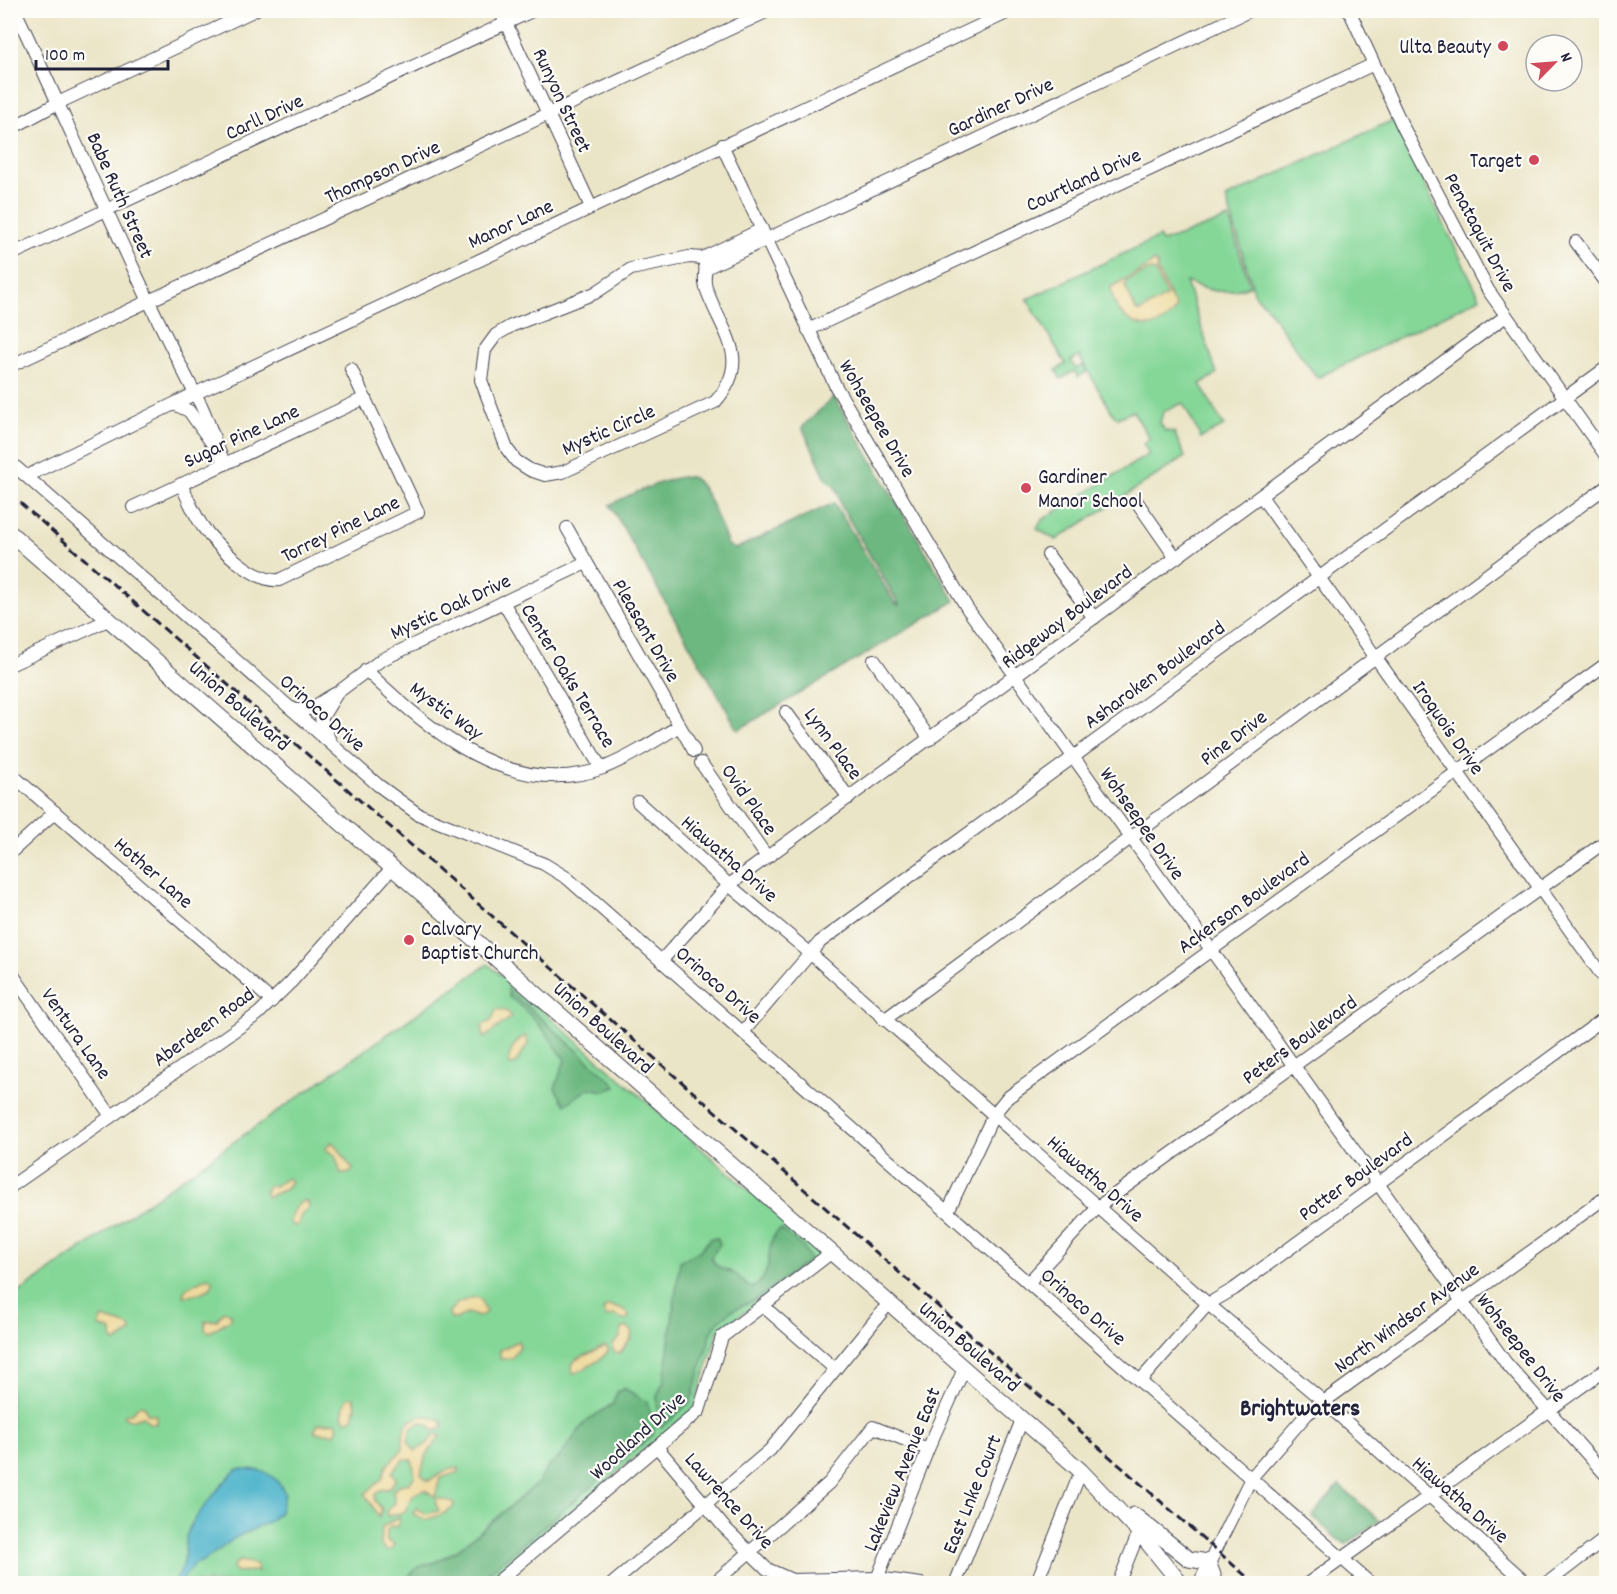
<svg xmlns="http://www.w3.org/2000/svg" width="1617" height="1594" font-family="Dekko,sans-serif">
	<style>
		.green { fill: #85d798; stroke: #547c6a; stroke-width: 1.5 }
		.forest { fill: #6cb880; stroke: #476d5e; stroke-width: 1.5 }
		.sand { fill: #eeda9e; stroke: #887e6c; stroke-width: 1.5; fill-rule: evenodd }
		.water { fill: #4bb3ca; stroke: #366a82; stroke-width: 1.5 }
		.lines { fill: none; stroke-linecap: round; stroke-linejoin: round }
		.minor-casing { stroke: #403f50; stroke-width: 14 }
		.major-casing { stroke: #403f50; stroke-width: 17 }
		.minor { stroke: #fff; stroke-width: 12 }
		.major { stroke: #fff; stroke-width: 15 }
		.rail { stroke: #22223b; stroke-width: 3; stroke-dasharray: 9 4.5; stroke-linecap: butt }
		.poi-dot { fill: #d1495b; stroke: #fdfcf7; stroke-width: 2 }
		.labels { text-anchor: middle; stroke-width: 4.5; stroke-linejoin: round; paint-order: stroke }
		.poi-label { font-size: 21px; fill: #22223b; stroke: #fdfcf7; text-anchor: end }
		.street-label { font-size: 21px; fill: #22223b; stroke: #fdfcf7 }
		.quarter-label { font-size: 24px; font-weight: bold; fill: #22223b; stroke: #fdfcf7 }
	</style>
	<rect width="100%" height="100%" fill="#fdfcf7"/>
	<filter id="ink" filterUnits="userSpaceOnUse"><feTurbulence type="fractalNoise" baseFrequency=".0167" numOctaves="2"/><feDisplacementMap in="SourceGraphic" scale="12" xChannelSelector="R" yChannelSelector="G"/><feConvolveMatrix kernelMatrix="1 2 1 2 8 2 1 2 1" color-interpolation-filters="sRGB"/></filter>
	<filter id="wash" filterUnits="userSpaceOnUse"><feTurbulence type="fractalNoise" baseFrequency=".008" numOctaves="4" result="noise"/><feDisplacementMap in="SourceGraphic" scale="24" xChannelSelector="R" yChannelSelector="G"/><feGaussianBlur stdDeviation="1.35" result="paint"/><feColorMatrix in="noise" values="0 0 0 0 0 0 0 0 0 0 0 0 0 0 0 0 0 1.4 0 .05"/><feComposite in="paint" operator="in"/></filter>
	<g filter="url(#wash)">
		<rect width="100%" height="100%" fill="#ebe5c7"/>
		<g class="green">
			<polygon points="1393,120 1480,298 1317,378 1266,306 1255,295 1226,198"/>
			<path d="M1229,218L1250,286C1221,295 1213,292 1186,282L1217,374L1200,384L1224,426L1201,438L1183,403L1163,412L1160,423L1165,431L1174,432L1185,457L1056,540L1037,529L1042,520L1149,454L1143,443L1150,439L1133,411L1118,418L1114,416L1079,356L1071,361L1076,369L1083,365L1087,372L1078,377L1074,371L1061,379L1056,370L1066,364L1027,299L1159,237L1162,242Z"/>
			<polygon points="488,964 824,1255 718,1331 694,1409 484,1583 11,1583 10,1299"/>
		</g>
		<g class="forest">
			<path d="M834,397L955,601L738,730L610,505C624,497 680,471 693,478C707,486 722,530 728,545L735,549L834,503L895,603L900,606L841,506C837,493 839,488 827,480L802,427Z"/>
			<path d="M508,989L613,1082L616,1087L604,1091L589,1088L565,1105L555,1088L565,1060C549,1036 533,1014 509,997Z"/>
			<path d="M781,1229L804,1248L810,1260L755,1300L731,1311L718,1322L711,1333L691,1402C680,1409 672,1422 661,1427L658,1424L657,1396L664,1380L680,1261L698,1252L711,1238H718L720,1244L711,1257C717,1271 727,1268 738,1276C743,1280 745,1286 753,1288C778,1272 761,1241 781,1229Z"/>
			<polygon points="624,1388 647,1402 655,1426 653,1435 476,1583 402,1583 418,1567 435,1562 456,1551 538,1483 549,1465 558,1459 586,1421 613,1404 617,1392"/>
			<polygon points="1339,1485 1380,1521 1346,1544 1336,1538 1312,1516"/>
		</g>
		<g class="sand">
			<path d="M1154,261L1158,265L1157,270L1176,308C1157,343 1112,322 1111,287L1148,267ZM1150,270L1155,271L1167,296L1140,312L1136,310L1125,286L1126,281Z"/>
			<polygon points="497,1009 508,1012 511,1017 484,1038 482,1025 491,1021"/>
			<path d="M526,1036L528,1044L515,1064L510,1065C506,1055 516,1039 526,1036Z"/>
			<path d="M331,1142C342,1148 344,1161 353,1169L350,1173L341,1174L335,1155L325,1149Z"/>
			<polygon points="287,1178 291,1182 284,1190 267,1197 265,1191 268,1186 275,1186"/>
			<path d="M303,1201L308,1202L309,1207L301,1215L298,1225L292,1226C286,1218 296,1205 303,1201Z"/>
			<path d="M208,1277L213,1281L211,1288C205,1291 189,1298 183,1296L186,1288Z"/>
			<polygon points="475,1297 480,1299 486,1312 479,1317 468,1313 456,1319 450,1318 449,1312 458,1303"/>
			<polygon points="608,1306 623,1309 629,1315 628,1319 623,1320 615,1315 606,1317 603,1310"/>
			<polygon points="224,1311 231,1314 231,1319 210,1332 205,1330 205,1321 217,1320"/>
			<polygon points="103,1318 129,1326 131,1332 115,1342 112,1340 112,1331 99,1326"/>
			<polygon points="627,1327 632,1331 631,1339 620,1353 615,1353 612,1345 619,1339 622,1329"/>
			<polygon points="518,1341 520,1346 512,1358 500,1359 500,1350"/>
			<path d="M605,1346L609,1350C601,1361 586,1368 573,1374L572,1366L575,1360Z"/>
			<polygon points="350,1397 354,1398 356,1406 353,1418 346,1421 342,1416 345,1401"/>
			<polygon points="140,1405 144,1406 148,1414 156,1415 156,1424 149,1423 143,1416 130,1420 125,1418 125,1414 131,1413"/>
			<path d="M425,1416L441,1420L443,1428L433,1431L430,1425L421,1422L411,1428L408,1441L415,1451L427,1444L434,1435H441L425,1457L421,1474L428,1481L448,1470L459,1468V1472L440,1478L435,1497L426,1490C412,1492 409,1501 405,1512L387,1516L386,1512L395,1503L393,1491L399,1485L410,1483L415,1475L412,1460L404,1459L392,1472L396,1479L390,1488L380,1490L375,1495V1501L382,1509L379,1518L365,1494L382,1479L387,1465L403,1449C402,1430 404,1418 425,1416Z"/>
			<polygon points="335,1422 338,1427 335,1434 314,1432 318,1424"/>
			<polygon points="438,1498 453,1502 454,1506 443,1514 426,1520 413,1514 416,1508 426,1514 439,1511 435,1502"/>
			<polygon points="399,1517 398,1527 391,1526 387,1530 387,1541 394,1544 392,1549 387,1551 381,1545 382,1527"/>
			<polygon points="240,1561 256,1564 258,1571 235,1572 233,1565"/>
		</g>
		<path class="water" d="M238,1469C260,1468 276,1473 285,1493L280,1512L270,1521L235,1538L205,1560L193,1565L180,1583H172C191,1564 181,1552 188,1531C192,1520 228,1475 238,1469Z"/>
	</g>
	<g filter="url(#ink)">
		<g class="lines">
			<defs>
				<g id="minor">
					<path d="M15,10C77,142 133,276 201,405C210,424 215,445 225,464"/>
					<polyline points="500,10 591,207"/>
					<polyline points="1349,10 1403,127 1488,290 1606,456"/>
					<polyline points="10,129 58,103 255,10"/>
					<polyline points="722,145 836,387 967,608 1506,1363 1606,1475"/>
					<polyline points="1576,242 1606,282"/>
					<polyline points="10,255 534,10"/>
					<path d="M689,257L703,258C709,269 702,276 706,288C721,332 754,359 715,402L563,472L545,475L530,470L516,461L507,449L481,380L485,350L496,335L511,326L595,293L631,269Z"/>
					<polyline points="703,258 762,229"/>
					<polyline points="708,267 1251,10"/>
					<polyline points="808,330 1374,64"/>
					<polyline points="10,366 770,10"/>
					<polyline points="174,404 189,411 211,442"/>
					<polyline points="10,462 378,785 418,814 544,864 567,878 1371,1584"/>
					<polyline points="27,476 194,394 1013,10"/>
					<path d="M181,484C188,499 194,514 203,527C217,546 255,583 279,580L418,512L351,369"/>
					<polyline points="1261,496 1606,981"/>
					<polyline points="1137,502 1176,558"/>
					<polyline points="133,507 365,398"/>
					<polyline points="567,528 694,751"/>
					<polyline points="1048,555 1094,618"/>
					<polyline points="503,602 601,768"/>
					<polyline points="874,660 930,739"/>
					<polyline points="10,665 110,619"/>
					<path d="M366,670C426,729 512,801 603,768C630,757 655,741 679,726"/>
					<polyline points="337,693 381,660 586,563"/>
					<path d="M289,707C309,717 319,701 337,693L321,719L330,741"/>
					<polyline points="786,712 849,798"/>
					<polyline points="701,763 767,857"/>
					<polyline points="10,773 272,1001"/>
					<polyline points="638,802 729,885 810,953 1208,1304 1323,1401 1528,1584"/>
					<polyline points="10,853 55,812"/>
					<polyline points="662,960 729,885 1506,316"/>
					<polyline points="10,971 111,1116"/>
					<polyline points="884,1020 1606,487"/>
					<polyline points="743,1032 820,942 1606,368"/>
					<polyline points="10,1187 258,1014 291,982 392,868"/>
					<polyline points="948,1211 994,1114 1007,1098 1606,664"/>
					<polyline points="1028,1283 1099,1206 1606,841"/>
					<polyline points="763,1306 835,1369"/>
					<polyline points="1140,1381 1208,1304 1234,1289 1606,1017"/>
					<polyline points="657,1447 724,1527 767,1569 792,1580 877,1578 921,1584"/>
					<polyline points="495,1584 699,1411 722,1337 832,1252"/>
					<polyline points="612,1584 770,1450 889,1303"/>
					<polyline points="713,1584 829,1483 873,1427 928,1449"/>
					<polyline points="875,1584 928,1449 964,1369"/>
					<polyline points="955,1584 1022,1420"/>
					<polyline points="1036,1584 1081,1471"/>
					<polyline points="1118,1584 1139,1532"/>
					<polyline points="1199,1584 1251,1478 1307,1414 1606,1197"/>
					<polyline points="1307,1584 1606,1369"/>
					<polyline points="1546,1584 1606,1538"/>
				</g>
				<g id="major">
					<polyline points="10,533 1081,1471 1139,1532 1181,1584"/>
					<polyline points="1134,1515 1189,1559 1208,1562 1213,1575 1212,1584"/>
				</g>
			</defs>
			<use href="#minor" class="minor-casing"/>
			<use href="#major" class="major-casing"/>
			<use href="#minor" class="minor"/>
			<use href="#major" class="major"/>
			<polyline class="rail" points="10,494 1255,1584"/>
		</g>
	</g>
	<g class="poi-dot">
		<circle cx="1503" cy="46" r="6"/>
		<circle cx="1534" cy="160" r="6"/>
		<circle cx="1026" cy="488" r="6"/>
		<circle cx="409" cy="940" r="6"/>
	</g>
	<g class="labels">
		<g class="poi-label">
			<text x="1491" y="53">Ulta Beauty</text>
			<text x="1522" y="167">Target</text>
			<text x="1038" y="483" text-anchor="start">Gardiner<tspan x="1038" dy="24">Manor School</tspan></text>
			<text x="421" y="935" text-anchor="start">Calvary<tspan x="421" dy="24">Baptist Church</tspan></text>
		</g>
		<g class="street-label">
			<text transform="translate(563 100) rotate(65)" y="7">Runyon Street</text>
			<text transform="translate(1000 106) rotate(-25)" y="7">Gardiner Drive</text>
			<text transform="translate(264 116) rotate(-25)" y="7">Carll Drive</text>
			<text transform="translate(382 171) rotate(-25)" y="7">Thompson Drive</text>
			<text transform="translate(1083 179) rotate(-25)" y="7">Courtland Drive</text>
			<text transform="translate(121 195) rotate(66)" y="7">Babe Ruth Street</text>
			<text transform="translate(510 223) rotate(-25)" y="7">Manor Lane</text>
			<text transform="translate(1481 232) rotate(62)" y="7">Penataquit Drive</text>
			<text transform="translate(878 418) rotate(60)" y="7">Wohseepee Drive</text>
			<text transform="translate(608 429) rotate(-24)" y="7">Mystic Circle</text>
			<text transform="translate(241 435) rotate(-25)" y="7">Sugar Pine Lane</text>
			<text transform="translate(340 528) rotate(-26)" y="7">Torrey Pine Lane</text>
			<text transform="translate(450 606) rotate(-25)" y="7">Mystic Oak Drive</text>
			<text transform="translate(1066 616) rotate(-37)" y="7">Ridgeway Boulevard</text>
			<text transform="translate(647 630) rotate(60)" y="7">Pleasant Drive</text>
			<text transform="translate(1154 674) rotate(-36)" y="7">Asharoken Boulevard</text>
			<text transform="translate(569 675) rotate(59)" y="7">Center Oaks Terrace</text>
			<text transform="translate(240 705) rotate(41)" y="7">Union Boulevard</text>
			<text transform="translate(447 710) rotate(36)" y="7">Mystic Way</text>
			<text transform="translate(323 712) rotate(41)" y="7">Orinoco Drive</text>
			<text transform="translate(1449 727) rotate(55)" y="7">Iroquois Drive</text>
			<text transform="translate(1233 737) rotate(-37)" y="7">Pine Drive</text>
			<text transform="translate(834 743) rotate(54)" y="7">Lynn Place</text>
			<text transform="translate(750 799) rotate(55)" y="7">Ovid Place</text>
			<text transform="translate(1143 823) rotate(55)" y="7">Wohseepee Drive</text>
			<text transform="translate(730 858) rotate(41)" y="7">Hiawatha Drive</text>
			<text transform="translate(154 872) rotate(41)" y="7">Hother Lane</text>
			<text transform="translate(1243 902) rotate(-36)" y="7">Ackerson Boulevard</text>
			<text transform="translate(719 984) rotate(41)" y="7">Orinoco Drive</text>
			<text transform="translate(203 1026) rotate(-36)" y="7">Aberdeen Road</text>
			<text transform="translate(604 1027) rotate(42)" y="7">Union Boulevard</text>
			<text transform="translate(77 1033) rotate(55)" y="7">Ventura Lane</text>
			<text transform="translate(1299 1039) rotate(-36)" y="7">Peters Boulevard</text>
			<text transform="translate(1355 1176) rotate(-36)" y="7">Potter Boulevard</text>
			<text transform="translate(1096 1178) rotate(41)" y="7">Hiawatha Drive</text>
			<text transform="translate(1084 1306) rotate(41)" y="7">Orinoco Drive</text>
			<text transform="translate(1406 1317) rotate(-36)" y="7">North Windsor Avenue</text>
			<text transform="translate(970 1346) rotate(41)" y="7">Union Boulevard</text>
			<text transform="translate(1522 1347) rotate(52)" y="7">Wohseepee Drive</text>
			<text transform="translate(637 1435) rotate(-42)" y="7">Woodland Drive</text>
			<text transform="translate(901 1469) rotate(-68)" y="7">Lakeview Avenue East</text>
			<text transform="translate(971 1494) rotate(-68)" y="7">East Lnke Court</text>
			<text transform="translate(1461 1499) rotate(41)" y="7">Hiawatha Drive</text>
			<text transform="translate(730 1500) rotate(48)" y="7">Lawrence Drive</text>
		</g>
		<g class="quarter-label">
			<text x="1300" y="1415">Brightwaters</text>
		</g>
	</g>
	<rect width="1617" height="1594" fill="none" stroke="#fdfcf7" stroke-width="36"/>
	<g transform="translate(1554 63) rotate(65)"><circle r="28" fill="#fdfcf7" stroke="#a5a5ac" stroke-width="1.5"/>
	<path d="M0-4.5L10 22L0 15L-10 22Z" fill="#d1495b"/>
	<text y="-9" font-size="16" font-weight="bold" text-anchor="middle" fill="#22223b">N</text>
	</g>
	<path d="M36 60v9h132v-9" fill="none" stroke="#22223b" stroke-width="3"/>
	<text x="45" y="60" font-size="18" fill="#22223b" stroke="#fdfcf7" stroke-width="4.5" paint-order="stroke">100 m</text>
</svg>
